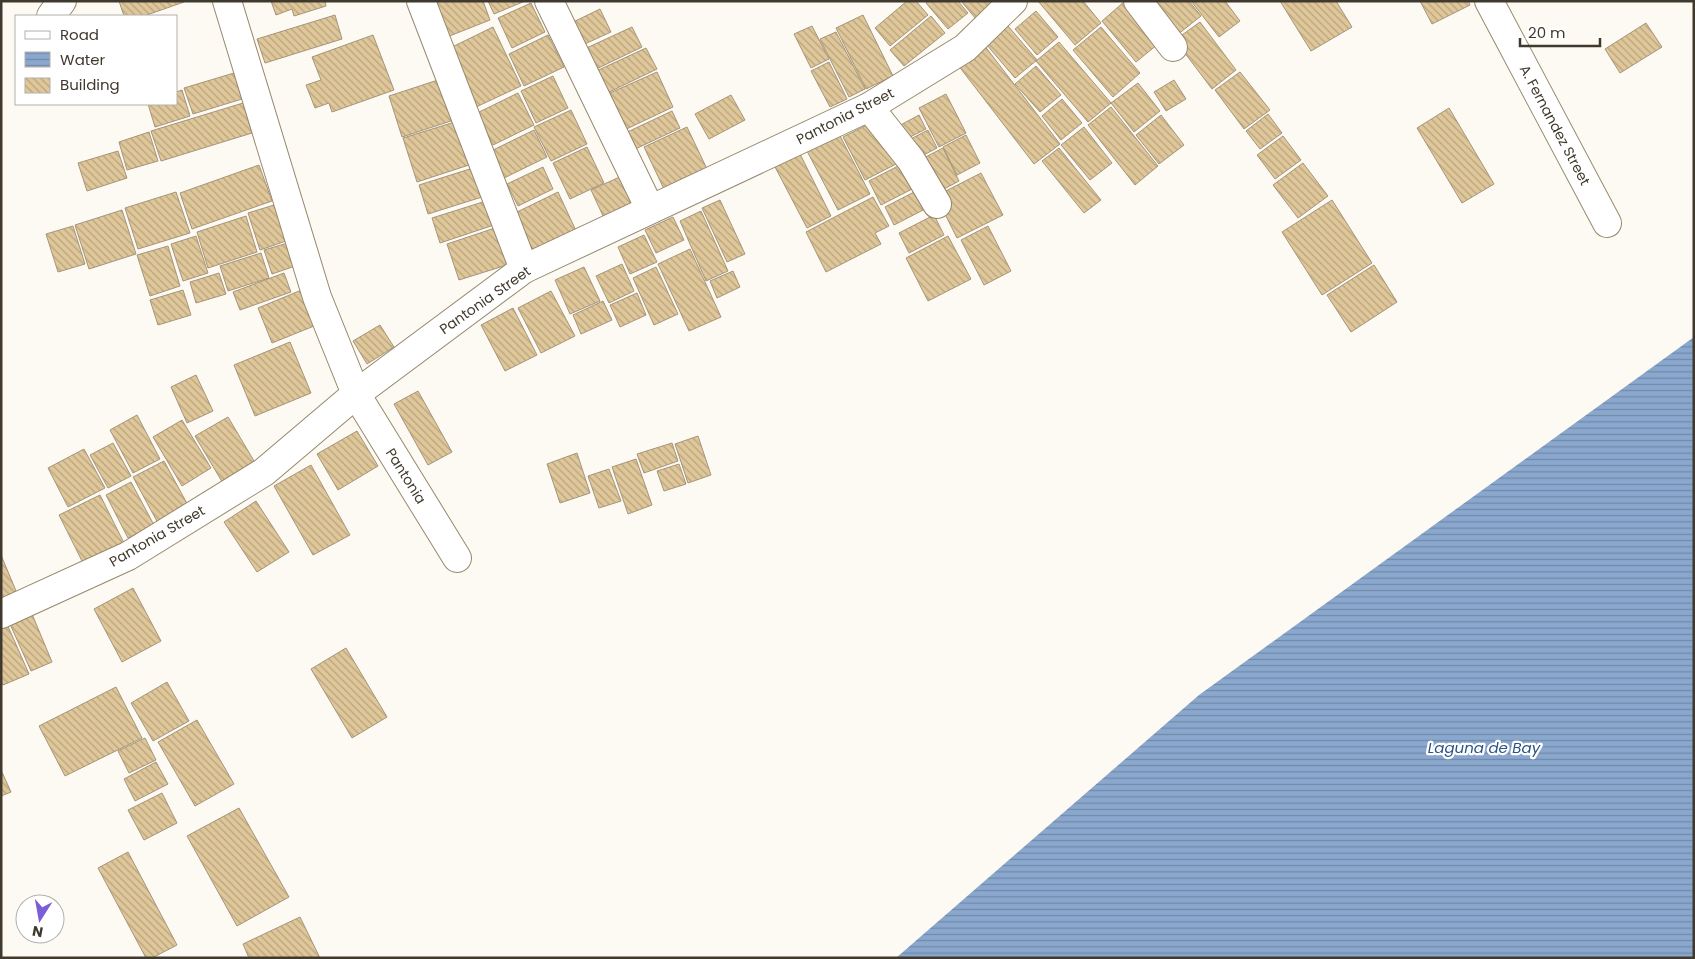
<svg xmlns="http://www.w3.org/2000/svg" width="1695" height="959" font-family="Poppins,sans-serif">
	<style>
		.water { fill: url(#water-rules) }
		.building { fill: url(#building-back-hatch); stroke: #a5957a }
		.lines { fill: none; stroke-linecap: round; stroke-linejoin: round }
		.minor-casing { stroke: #97886d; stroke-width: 30 }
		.minor { stroke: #fff; stroke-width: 28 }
		.labels { text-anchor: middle; stroke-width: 4.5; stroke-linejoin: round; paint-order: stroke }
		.street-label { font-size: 14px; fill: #40392e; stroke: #fff }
		.water-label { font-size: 15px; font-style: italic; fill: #2b5285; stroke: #fff }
	</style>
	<defs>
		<pattern id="water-rules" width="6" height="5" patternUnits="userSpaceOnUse" patternTransform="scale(1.25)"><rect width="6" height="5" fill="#8aa7ce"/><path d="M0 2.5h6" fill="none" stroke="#7289a8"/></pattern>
		<pattern id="building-back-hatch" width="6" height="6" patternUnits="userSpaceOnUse" patternTransform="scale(1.25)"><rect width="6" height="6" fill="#e0c79a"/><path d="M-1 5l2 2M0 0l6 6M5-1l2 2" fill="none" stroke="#b7a37e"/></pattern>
	</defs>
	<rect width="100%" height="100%" fill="#fdfaf4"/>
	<polygon class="water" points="1694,337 1694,958 896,958 1199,695"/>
	<g class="building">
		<polygon points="119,1 184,1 184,2 144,16 124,16"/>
		<polygon points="271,1 325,1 326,6 294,16 292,9 276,15"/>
		<polygon points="434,1 483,1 490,20 447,37"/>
		<polygon points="488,1 525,1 494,14"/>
		<polygon points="907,1 916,1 928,15 890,46 875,28"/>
		<polygon points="928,1 958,1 968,13 948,29 926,3"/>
		<polygon points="961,1 997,1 976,19"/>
		<polygon points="1038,1 1083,1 1101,23 1075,45"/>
		<polygon points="1125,1 1163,40 1136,62 1102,21"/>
		<polygon points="1141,1 1189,1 1201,16 1172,39"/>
		<polygon points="1191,1 1225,1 1240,21 1219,37"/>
		<polygon points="1280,1 1336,1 1352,27 1311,51"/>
		<polygon points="1420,1 1468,1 1470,5 1432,24"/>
		<polygon points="531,3 545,32 512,48 498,18"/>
		<polygon points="600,9 611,32 576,48 565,26"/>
		<polygon points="1036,11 1058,37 1037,55 1015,29"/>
		<polygon points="335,15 342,39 265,63 257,39"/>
		<polygon points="863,15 893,76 866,89 836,28"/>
		<polygon points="931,16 945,33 904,66 890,50"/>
		<polygon points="1200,22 1236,70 1212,89 1175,40"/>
		<polygon points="1646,23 1662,47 1620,73 1605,49"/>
		<polygon points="812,26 829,59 811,68 794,34"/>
		<polygon points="1008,26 1037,60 1015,78 986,44"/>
		<polygon points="493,27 521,86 476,107 448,49"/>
		<polygon points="632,27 642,47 590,72 580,51"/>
		<polygon points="1101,27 1140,73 1113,97 1073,50"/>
		<polygon points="836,32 865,89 849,97 820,39"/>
		<polygon points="373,35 394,90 332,112 329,103 315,108 306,85 321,80 312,57"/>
		<polygon points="548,35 564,67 524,86 509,54"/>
		<polygon points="1059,42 1111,103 1088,122 1036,61"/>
		<polygon points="984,45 1060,144 1034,164 958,65"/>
		<polygon points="646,48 657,69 601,96 590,74"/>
		<polygon points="829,62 847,99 830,107 811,71"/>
		<polygon points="1036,66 1061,95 1040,112 1015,84"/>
		<polygon points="657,72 673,107 618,133 601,97"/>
		<polygon points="1240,72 1270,110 1244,129 1215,90"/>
		<polygon points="234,73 242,99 193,114 184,88"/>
		<polygon points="553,76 568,108 536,123 521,91"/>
		<polygon points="441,79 454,120 402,137 389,96"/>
		<polygon points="1174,80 1186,99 1166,111 1154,92"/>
		<polygon points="1138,83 1160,111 1134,132 1111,103"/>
		<polygon points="182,90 190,116 155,127 148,104 176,104 176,92"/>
		<polygon points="518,93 534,125 493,145 477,113"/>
		<polygon points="946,94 966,133 939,147 919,108"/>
		<polygon points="731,95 745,120 709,139 695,114"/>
		<polygon points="1062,99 1082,123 1061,140 1042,116"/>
		<polygon points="243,103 252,133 161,161 151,131"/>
		<polygon points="1111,107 1158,166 1135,185 1088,125"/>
		<polygon points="1449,108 1494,184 1462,203 1417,128"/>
		<polygon points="571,110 587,144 551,161 534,127"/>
		<polygon points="672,111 680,128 629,152 621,135"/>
		<polygon points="1268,114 1282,133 1260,149 1246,131"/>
		<polygon points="919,115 926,129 902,141 895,128"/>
		<polygon points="1161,115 1184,145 1159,164 1136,135"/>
		<polygon points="877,120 900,162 865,180 843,137"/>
		<polygon points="458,121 472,164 417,182 403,138"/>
		<polygon points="687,127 707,169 664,189 644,147"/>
		<polygon points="1084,127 1112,163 1090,180 1061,145"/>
		<polygon points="534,130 547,157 500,180 487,153"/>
		<polygon points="928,130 937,148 914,160 905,142"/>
		<polygon points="149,132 158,161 127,170 119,142"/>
		<polygon points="839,134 870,194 838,210 807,151"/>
		<polygon points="966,135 980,163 957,175 943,147"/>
		<polygon points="1283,136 1301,160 1275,179 1257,155"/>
		<polygon points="587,147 604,183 570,199 553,163"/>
		<polygon points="943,148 959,181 931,196 914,163"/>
		<polygon points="1059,148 1101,200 1084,213 1042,161"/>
		<polygon points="118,151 127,178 87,191 78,163"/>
		<polygon points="799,152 831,216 807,228 774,165"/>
		<polygon points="1303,163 1328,196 1298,218 1273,185"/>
		<polygon points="902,164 914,188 881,205 869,181"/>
		<polygon points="259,165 272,201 192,229 180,193"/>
		<polygon points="543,167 553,189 518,206 507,184"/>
		<polygon points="473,168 482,197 428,214 419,185"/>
		<polygon points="981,173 1003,215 957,238 936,196"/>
		<polygon points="624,175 637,202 604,218 591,190"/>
		<polygon points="918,190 927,208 894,225 885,207"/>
		<polygon points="176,192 190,233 138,249 125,208"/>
		<polygon points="558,192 578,235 535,255 515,213"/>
		<polygon points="873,197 889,226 875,233 881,244 826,272 806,232"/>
		<polygon points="720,200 745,254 727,262 702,208"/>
		<polygon points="1332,200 1372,263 1322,295 1282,232"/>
		<polygon points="486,201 494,225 440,243 432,218"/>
		<polygon points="274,205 286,241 260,250 248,213"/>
		<polygon points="122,210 136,254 89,269 75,225"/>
		<polygon points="701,211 728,271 706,281 680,221"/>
		<polygon points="934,215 944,235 909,253 899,233"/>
		<polygon points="246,216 257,252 208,268 197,232"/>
		<polygon points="673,217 684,240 656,253 645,230"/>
		<polygon points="73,226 85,264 58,272 46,234"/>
		<polygon points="988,226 1011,271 984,285 961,240"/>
		<polygon points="498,227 510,264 459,280 447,244"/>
		<polygon points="644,235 657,262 630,274 618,247"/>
		<polygon points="196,236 208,273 183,281 171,244"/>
		<polygon points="948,236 971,279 928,301 906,258"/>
		<polygon points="291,242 298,265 272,274 264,250"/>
		<polygon points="168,246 180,286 150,296 137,255"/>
		<polygon points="690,249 721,317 689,331 658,264"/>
		<polygon points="261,253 269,278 228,291 220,266"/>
		<polygon points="622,264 634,291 609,303 596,276"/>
		<polygon points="1374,265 1397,302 1351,332 1327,295"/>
		<polygon points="584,267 600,301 570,314 555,280"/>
		<polygon points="656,267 678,314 654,325 633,278"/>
		<polygon points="733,271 740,287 717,298 710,281"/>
		<polygon points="219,273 226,294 196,303 190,282"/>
		<polygon points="284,273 291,292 240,310 233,292"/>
		<polygon points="304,289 319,324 272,343 258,308"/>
		<polygon points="183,290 191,315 158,325 150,300"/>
		<polygon points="551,291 575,336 541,353 518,308"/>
		<polygon points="637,293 646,315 620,327 610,305"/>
		<polygon points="603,301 612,320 581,334 573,315"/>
		<polygon points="513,308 537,355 505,371 481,325"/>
		<polygon points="380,325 394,347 367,364 353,341"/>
		<polygon points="290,342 311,393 255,416 234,365"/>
		<polygon points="196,375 213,411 187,423 171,387"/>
		<polygon points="418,391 452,452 428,465 394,404"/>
		<polygon points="137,415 160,459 133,473 110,430"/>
		<polygon points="228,417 257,466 224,485 195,436"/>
		<polygon points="182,420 211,468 182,486 153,437"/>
		<polygon points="357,431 378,466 338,490 317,454"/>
		<polygon points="698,436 711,475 688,483 675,444"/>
		<polygon points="113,443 131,476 108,488 90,455"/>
		<polygon points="672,443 678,461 644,473 637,454"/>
		<polygon points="84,449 105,488 68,507 48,468"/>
		<polygon points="577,453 590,493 560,503 547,464"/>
		<polygon points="636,459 652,505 628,514 612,467"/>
		<polygon points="164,461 190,509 159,525 133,477"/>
		<polygon points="679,464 686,484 664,491 657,471"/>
		<polygon points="311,465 350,535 313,555 274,486"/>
		<polygon points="609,469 621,501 599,508 588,476"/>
		<polygon points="131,482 154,525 128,538 106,495"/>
		<polygon points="100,495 125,545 84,565 59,515"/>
		<polygon points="256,501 289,552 257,572 224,522"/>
		<polygon points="1,555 19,598 1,605"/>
		<polygon points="133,588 161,641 122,662 94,609"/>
		<polygon points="32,614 52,662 31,671 10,624"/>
		<polygon points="7,624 29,674 3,685 1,681 1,627"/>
		<polygon points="346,648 387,717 352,738 311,669"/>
		<polygon points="167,682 189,721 153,741 131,703"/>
		<polygon points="116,687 142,738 65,776 39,726"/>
		<polygon points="197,720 234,784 195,806 158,742"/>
		<polygon points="145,738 156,760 129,773 118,751"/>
		<polygon points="156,762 168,784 135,801 124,779"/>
		<polygon points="1,770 11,792 1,796"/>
		<polygon points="162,793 177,823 144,840 128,810"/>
		<polygon points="239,808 289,897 237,926 187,836"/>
		<polygon points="128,852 177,945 152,958 146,958 98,868"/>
		<polygon points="300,917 320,958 249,958 243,944"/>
	</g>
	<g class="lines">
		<defs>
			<g id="minor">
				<polyline points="227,1 317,297 356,394 457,558"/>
				<polyline points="421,1 524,269"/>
				<polyline points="549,1 650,209"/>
				<polyline points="1138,1 1173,47"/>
				<polyline points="1489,1 1607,223"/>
				<polyline points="51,16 62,1"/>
				<polyline points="869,107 911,160 937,204"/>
				<polyline points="1,614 128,556 264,472 356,394 524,269 869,107 965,48 1013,1"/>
			</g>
		</defs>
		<use href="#minor" class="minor-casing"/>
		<use href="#minor" class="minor"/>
	</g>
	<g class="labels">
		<g class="street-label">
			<text transform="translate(845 116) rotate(-27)" y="5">Pantonia Street</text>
			<text transform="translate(1555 125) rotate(62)" y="5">A. Fernandez Street</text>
			<text transform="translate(485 300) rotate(-35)" y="5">Pantonia Street</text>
			<text transform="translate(406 476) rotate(58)" y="5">Pantonia</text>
			<text transform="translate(157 536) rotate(-30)" y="5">Pantonia Street</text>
		</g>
		<g class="water-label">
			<text x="1484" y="753">Laguna de Bay</text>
		</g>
	</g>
	<rect width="1695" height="959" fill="none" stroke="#40392e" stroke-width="5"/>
	<rect x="15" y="15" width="162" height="90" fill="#ffffff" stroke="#b3b0ab"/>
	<rect x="25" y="31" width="25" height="8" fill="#ffffff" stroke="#b3b0ab"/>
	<text x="60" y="40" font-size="15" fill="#40392e">Road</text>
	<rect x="25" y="52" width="25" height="15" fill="url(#water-rules)" stroke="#b3b0ab"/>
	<text x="60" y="65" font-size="15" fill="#40392e">Water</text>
	<rect x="25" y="78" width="25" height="15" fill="url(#building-back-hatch)" stroke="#b3b0ab"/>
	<text x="60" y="90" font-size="15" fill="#40392e">Building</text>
	<g transform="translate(40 919) rotate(191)"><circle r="24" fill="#ffffff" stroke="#b3b0ab"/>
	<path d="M0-4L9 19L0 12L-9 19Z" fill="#7a5ed9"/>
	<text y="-8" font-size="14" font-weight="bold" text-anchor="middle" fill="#40392e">N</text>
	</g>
	<path d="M1520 38v8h80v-8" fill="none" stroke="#40392e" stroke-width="2.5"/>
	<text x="1528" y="38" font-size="15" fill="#40392e" stroke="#ffffff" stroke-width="4" paint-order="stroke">20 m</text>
</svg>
